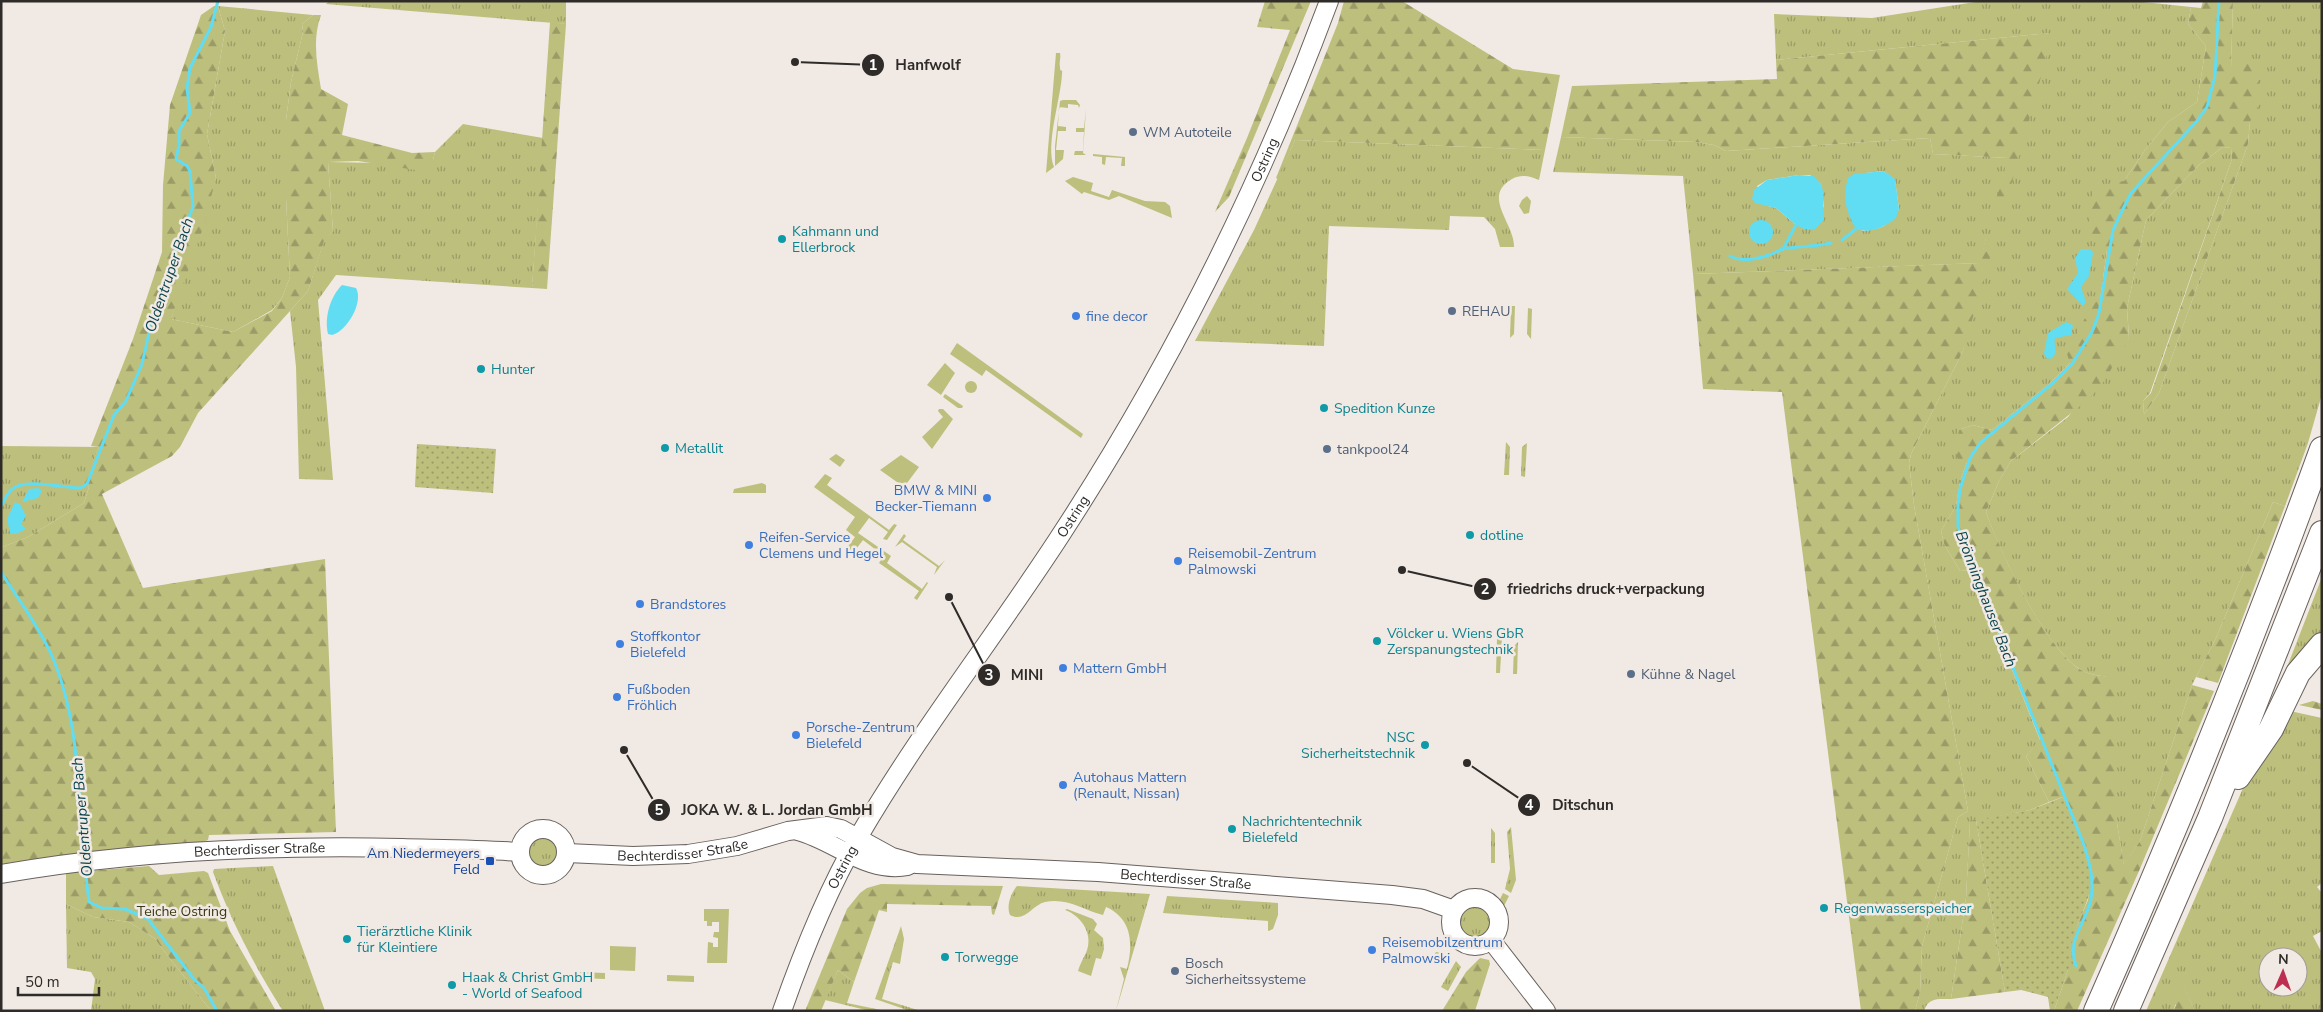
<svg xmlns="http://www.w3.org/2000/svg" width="2323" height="1012" font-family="'Nunito Sans',sans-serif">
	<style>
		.grass { fill: url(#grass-tufts); fill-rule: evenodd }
		.forest { fill: url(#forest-firs) }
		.park { fill: url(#park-dots) }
		.garden { fill: #bdbf7d }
		.water { fill: #60ddf2 }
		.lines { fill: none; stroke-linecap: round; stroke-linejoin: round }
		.stream { stroke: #60ddf2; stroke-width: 3 }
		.secondary-casing { stroke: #68615c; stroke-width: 20 }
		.highway-casing { stroke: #68615c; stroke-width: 26 }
		.secondary { stroke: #fff; stroke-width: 18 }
		.highway { stroke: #fff; stroke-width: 24 }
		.service-dot { fill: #5c6f8a; stroke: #f1e9e3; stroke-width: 2 }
		.culture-dot { fill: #0f9aa8; stroke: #f1e9e3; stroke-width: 2 }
		.shop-dot { fill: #3f7fe0; stroke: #f1e9e3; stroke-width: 2 }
		.transit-dot { fill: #1a4fb4; stroke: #f1e9e3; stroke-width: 2 }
		.labels { text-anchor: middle; stroke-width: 5; stroke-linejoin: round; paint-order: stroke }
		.service-label { font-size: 14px; fill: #4e5e75; stroke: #f1e9e3; text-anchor: start }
		.street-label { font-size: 14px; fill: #2e2b29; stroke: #f1e9e3 }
		.culture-label { font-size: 14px; fill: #0d838f; stroke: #f1e9e3; text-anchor: start }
		.shop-label { font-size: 14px; fill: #366cbe; stroke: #f1e9e3; text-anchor: start }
		.transit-label { font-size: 14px; fill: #164399; stroke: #f1e9e3; text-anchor: end }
		.park-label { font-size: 14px; fill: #3a3b14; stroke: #f1e9e3 }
		.water-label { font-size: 15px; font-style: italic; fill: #0a444d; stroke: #f1e9e3 }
		.leader { fill: none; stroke: #2e2b29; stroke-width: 2 }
		.callout-dot { fill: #2e2b29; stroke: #f1e9e3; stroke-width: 2 }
		.mark-label { font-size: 15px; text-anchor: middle; font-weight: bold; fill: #fff }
		.callout-label { font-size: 15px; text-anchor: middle; font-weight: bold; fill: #2e2b29; stroke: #f1e9e3; stroke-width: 5; stroke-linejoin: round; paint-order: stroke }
	</style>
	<defs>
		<pattern id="grass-tufts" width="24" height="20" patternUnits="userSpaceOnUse" patternTransform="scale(1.25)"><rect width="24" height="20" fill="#bdbf7d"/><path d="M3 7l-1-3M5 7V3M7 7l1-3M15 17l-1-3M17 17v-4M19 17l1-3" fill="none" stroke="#9a9b66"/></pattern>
		<pattern id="forest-firs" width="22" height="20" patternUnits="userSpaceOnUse" patternTransform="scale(1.25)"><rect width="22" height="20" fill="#bdbf7d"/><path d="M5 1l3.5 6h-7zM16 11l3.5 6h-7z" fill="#9a9b66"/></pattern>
		<pattern id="park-dots" width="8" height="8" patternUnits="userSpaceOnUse" patternTransform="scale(1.25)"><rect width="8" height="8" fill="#bdbf7d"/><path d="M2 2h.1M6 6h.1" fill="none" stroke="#9a9b66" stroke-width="1.8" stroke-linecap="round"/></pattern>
	</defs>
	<rect width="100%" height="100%" fill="#f1e9e3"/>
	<g class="grass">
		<polygon points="329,1 566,1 566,24 326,4"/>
		<path d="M1982,1H2134L2191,7L2188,24L2206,46L2197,102L2168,122L2145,150L2124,181L2107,250L2100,300L2070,363L2048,385L1992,430L1973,425L1961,429L1967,462L1960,481L1956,506L1941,531L1944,544L1960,571L1972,570L1981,592L2040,740L2026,756L2049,802L2030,810L1970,822L1966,898L1951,999C1939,999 1928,997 1924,1011H1915L1920,992L1922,946L1958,817L1968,811L1914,505L1909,463L1911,454L1963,351L1987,235L1980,263L1693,274L1683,176L1553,172L1561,137L1696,142L1714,145L1726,151L1930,138L1933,154L2009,158L1994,205L2049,33L1776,60L1774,14L1872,18ZM1884,171L1895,180L1899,209C1889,226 1882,229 1862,231L1866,173ZM1799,175H1810L1821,184L1824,207L1796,225L1776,208L1768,206L1757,186L1767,180Z"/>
		<path d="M2233,1H2322V394L2308,443L2285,506L2273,502L2216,638L2192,685L2140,841L2124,866L2117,823V679C2107,676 2093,676 2083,671C2047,653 2000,552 1986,512L1999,481L2011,461L2068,417L2129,338L2127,308L2146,220L2199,165L2223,147L2231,148L2232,159L2150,393L2143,401L2144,414L2159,393L2248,144L2250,121L2231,67Z"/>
		<polygon points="218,6 313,15 302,24 303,32 291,82 286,120 286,198 290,277 282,298 272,310 233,332 171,319 216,178 207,134 225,31"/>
		<polygon points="463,124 543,138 532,288 336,275 318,300 333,480 299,479 296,367 290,311 308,291 324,240 333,231 328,162 379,163 433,160 435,152"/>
		<path d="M1295,140L1545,150L1539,180C1530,176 1521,174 1512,179C1481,196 1515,224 1514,247H1500L1495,229L1484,217L1450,216L1449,230L1329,226L1324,346L1195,341L1254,230Z"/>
		<polygon points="1527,196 1531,201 1529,213 1524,214 1519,206 1522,200"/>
		<polygon points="1511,306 1515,306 1514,334 1510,338"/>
		<polygon points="1528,308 1532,309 1531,339 1527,334"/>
		<polygon points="1506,442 1510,447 1509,475 1504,475"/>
		<polygon points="1527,443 1525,477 1521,476 1522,447"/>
		<polygon points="1,446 99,447 84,483 89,487 84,503 28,537 2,547 3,557 1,557"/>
		<polygon points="2322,577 2322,638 2275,698"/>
		<polygon points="1497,638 1502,638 1500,673 1496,673"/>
		<polygon points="1518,642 1517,674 1513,674 1514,646"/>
		<path d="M2290,711L2322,718V883L2317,887L2322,893V931L2313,936L2322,953V1011H2195L2183,985L2173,1011H2146L2247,779ZM2268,957H2298V987H2268Z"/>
		<polygon points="1511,827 1516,880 1511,893 1505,889 1510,869 1507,832"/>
		<polygon points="1491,828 1495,833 1495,863 1491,863"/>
		<circle cx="543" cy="852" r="15"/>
		<path d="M273,866L325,1011H283C255,967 231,921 213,872L214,869Z"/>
		<path d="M1017,886L1150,894L1116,1011L1124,979L1120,967L1127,969C1133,945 1133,919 1106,907L1103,915C1084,910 1066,897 1045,902C1032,905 1025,923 1010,915C1006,906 1011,893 1017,886Z"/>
		<polygon points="1503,893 1509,896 1504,906 1504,916 1498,903"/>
		<polygon points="1167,896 1278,903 1278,915 1273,929 1268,931 1268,921 1163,913"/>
		<polygon points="66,904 93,917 129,922 154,938 211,1011 91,1011 95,979 91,972 67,968"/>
		<circle cx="1475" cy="922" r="15"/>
		<path d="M1067,909L1093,919L1097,924L1094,930L1103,938L1104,949L1101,959L1096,958L1091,976L1078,971C1080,964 1083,959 1086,953C1094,935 1082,916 1065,910Z"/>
		<polygon points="901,926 904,939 900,964 893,962 882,999 921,1011 910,1011 875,999"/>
		<polygon points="1436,952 1444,953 1437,965 1430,962"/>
		<polygon points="1456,961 1461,967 1448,991 1441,987"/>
		<polygon points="838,970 854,982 847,1003 886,1011 870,1011 825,1000"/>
	</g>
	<g class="forest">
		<polygon points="1265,1 1311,1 1229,197 1215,212 1247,138 1290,30 1257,27"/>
		<polygon points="1344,1 1402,1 1513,69 1560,75 1545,150 1295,140 1278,179 1276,178 1338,23"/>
		<path d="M2203,1H2233L2231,67L2249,59L2259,67L2258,114L2250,121L2248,144L2159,393L2144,414L2143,401L2151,393L2232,159L2231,148L2223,147L2199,165L2146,220L2127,308L2129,338L2105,380L2089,399L2011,461L1999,481L1986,512C2000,551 2047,653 2083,671C2093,676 2107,676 2117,678V823L2124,865L2140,841L2192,685L2214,691L2139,871L2077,1011H2054L2068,970L2071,940L2088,900L2091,873L2063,797L2049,802L2026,756L2040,739L1972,570L1960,571L1944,544L1941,531L1956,506L1960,481L1967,462L1958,461L1954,442L1961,429L1973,425L1992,430L2048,385L2070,363L2067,354L2092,304L2100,300L2107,250L2088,233L2094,187L2124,181L2145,150L2168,122L2197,102L2206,46L2188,24L2191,7L2201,8Z"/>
		<path d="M214,6H218L225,31L207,134L216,178L203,228L171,319L233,332L272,311L282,298L290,277L286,198V120L291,82L303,32L302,24L313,15H321C312,39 317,64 321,89L348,104L342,135L412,153L435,152L433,160L422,171L358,161L328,162L333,231L324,241L308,291L198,413L180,447L172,456L102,494L143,588L325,559L336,832L209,835L208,840L200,843L73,854L1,864L2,547L28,537L84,503L89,487L83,483L99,447L91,446L133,339L162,252L163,185L170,105L201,15Z"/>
		<polygon points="550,22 566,24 547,289 532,288"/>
		<polygon points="2049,33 2051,40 2005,208 1994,206 2008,158 1933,154 1930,138 1726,151 1714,145 1696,142 1561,137 1572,86 1777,79 1776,60"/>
		<polygon points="1987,235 1997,235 1963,351 1911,454 1909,463 1914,505 1968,811 1958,817 1922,946 1920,992 1915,1011 1861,1011 1782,392 1703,389 1693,274 1979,263"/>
		<polygon points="2273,502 2285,506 2218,683 2196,677 2216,638"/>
		<polygon points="2313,701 2322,704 2322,710 2299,705"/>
		<polygon points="1976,820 2005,992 1951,999 1966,898 1970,821"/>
		<polygon points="149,866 159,875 204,871 208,873 230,931 276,1011 211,1011 154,938 129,922 93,917 66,904 66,873"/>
		<polygon points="881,884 1003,886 994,915 992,914 991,906 887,904 887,912 879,910 854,982 838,970 821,1011 805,1011 847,909 860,893 867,888"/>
		<polygon points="1480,958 1489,960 1490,964 1475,1011 1442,1011 1466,972"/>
		<polygon points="2183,984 2195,1011 2173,1011 2176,1005 2171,997"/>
	</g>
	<g class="park">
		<polygon points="417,444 496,449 493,493 415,487"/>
		<path d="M2063,797C2071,816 2090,854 2091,873C2094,908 2062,935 2074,966L2068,970L2054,1011H2050L2048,997L2021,990L2005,992L1976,820L2030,810Z"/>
	</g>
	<g class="garden">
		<path d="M1056,53H1060C1061,59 1059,62 1060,67C1060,74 1063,67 1062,74C1061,98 1045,145 1054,167L1046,173Z"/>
		<polygon points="1063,100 1076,100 1080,105 1079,108 1078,105 1068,104 1068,108 1059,107 1058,126 1066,127 1066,131 1058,131 1056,150 1064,150 1063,159 1055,166 1055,146 1060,101"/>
		<polygon points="1086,109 1083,153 1086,155 1074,155 1075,151 1083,151 1084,132 1076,132 1076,128 1084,128"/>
		<polygon points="1093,154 1125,157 1125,166 1121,166 1122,158 1106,157 1105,165 1102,164 1102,157 1093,156"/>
		<polygon points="1073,177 1093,183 1091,191 1109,197 1112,190 1145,201 1165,202 1170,206 1172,218 1119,196 1109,200 1084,192 1082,194 1065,181"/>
		<polygon points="957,343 1083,434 1081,438 986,370 982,376 950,354"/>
		<polygon points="945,363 955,373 941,395 927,385"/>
		<circle cx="971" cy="387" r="6"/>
		<polygon points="945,394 963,406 962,408 958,408 943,397"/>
		<polygon points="939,409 943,409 953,419 932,449 922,437 943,417 938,411"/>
		<polygon points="836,454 845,460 840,467 829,459"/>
		<polygon points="901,455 919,467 904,487 880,470"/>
		<polygon points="825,474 832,478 827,485 889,530 894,524 897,525 887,540 883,539 888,532 869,518 858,533 891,556 887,563 922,589 927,582 928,583 917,600 914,598 919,591 879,563 884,556 863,540 853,553 847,548 855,537 846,530 855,517 814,487"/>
		<polygon points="762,483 766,485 766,493 733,493 734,489"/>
		<polygon points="904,534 906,536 903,540 939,566 945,560 934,575 937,567 902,542 895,547"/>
		<polygon points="704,909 729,909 727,963 707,963 708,942 713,943 713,947 718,947 718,938 713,937 714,932 719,932 719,922 712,922 712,926 707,926 707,921 704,921"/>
		<polygon points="610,946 636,947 635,971 610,970"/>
		<polygon points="580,972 605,973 605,979 580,978"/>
		<polygon points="667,975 694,976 694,982 667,981"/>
	</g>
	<g class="water">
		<path d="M1884,171L1895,179L1899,209L1896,218C1885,227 1870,234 1856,229C1846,212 1842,197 1848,178L1854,174Z"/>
		<polygon points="1799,175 1814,176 1821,184 1823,191 1824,220 1815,229 1804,229 1796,225 1776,208 1755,203 1752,199 1754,190 1767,180"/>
		<circle cx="1761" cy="232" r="12"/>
		<polygon points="2081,249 2090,249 2093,253 2089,276 2081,287 2086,302 2083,306 2067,289 2078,273 2075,258"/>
		<path d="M342,285L356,288C364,302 347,331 332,335L328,334C324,318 330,297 342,285Z"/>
		<path d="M2066,322L2073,325L2071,335L2055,338C2053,347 2060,353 2050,359L2046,358L2044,353L2048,333Z"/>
		<polygon points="38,488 42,491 38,498 22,502 29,489"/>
		<polygon points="15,502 20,504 26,516 21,524 26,529 16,534 10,533 7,519"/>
	</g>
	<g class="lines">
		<g class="stream">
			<polyline points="1842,240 1856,229"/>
			<polyline points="1783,249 1796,225"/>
			<path d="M1730,256C1741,262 1757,259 1769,255C1774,254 1778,250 1783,249C1798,246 1815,247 1831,243"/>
			<path d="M1,506C4,501 7,494 11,490C24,477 64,488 80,488L87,484L114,415L126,401L142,364L154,311L166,283L173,256L193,207L190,171L187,166L176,159L179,145V131L190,113L187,88L190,68L211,27L218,1"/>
			<path d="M1,572C18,599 38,625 51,654C79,716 78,790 84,856"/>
			<polyline points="85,868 89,902 102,908 125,909 148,919 194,979 204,988 217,1011"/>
			<path d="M2076,966C2066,939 2086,924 2091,899C2094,879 2090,864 2084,845L1966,550L1958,527V506L1960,489L1970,458L1980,443L2053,383L2072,364L2092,332L2099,313L2113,230L2122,211L2131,193L2197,121L2207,107L2215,76L2219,1"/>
		</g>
		<defs>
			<g id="secondary">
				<circle cx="543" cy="852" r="23"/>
				<path d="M798,831C836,841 866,874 908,866"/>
				<path id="s1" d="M567,853L633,856L688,854L737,846L788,831L827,826L841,829L892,857L917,864L1098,872L1392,895L1423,899L1454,910"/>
				<path id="s2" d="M1,874C133,851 268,845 402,848C441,849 480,849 519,852"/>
				<circle cx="1475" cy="922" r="24"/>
				<polyline points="1491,940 1546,1011"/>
				<path id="s3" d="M782,1011C803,951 827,891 859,836C920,731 996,635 1062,533C1170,367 1260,187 1329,1"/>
			</g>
			<g id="highway">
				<polyline points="2238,777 2271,729 2298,673 2322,645"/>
				<path d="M2096,1011C2178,826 2253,639 2322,449"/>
				<polyline points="2126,1011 2210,818 2322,533"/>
			</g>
		</defs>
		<use href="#secondary" class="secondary-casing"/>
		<use href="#highway" class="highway-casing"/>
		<use href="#secondary" class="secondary"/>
		<use href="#highway" class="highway"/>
	</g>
	<g class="service-dot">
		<circle cx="1133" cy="132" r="5"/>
		<circle cx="1452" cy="311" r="5"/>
		<circle cx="1327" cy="449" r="5"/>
		<circle cx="1631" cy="674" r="5"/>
		<circle cx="1175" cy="971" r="5"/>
	</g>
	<g class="culture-dot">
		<circle cx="782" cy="239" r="5"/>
		<circle cx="481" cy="369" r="5"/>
		<circle cx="1324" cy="408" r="5"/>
		<circle cx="665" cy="448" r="5"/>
		<circle cx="1470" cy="535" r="5"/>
		<circle cx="1377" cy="641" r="5"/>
		<circle cx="1425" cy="745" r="5"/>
		<circle cx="1232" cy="829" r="5"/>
		<circle cx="1824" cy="908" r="5"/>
		<circle cx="347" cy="939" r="5"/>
		<circle cx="945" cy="957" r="5"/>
		<circle cx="452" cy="985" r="5"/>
	</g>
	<g class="shop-dot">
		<circle cx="1076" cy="316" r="5"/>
		<circle cx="987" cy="498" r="5"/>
		<circle cx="749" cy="545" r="5"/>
		<circle cx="1178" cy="561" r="5"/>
		<circle cx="640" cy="604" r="5"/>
		<circle cx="620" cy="644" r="5"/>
		<circle cx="1063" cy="668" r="5"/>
		<circle cx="617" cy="697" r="5"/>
		<circle cx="796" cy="735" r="5"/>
		<circle cx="1063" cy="785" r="5"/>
		<circle cx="1372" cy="950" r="5"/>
	</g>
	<rect class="transit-dot" x="485" y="856" width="10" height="10" rx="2.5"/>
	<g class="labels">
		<g class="service-label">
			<text x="1143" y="137">WM Autoteile</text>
			<text x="1462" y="316">REHAU</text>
			<text x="1337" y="454">tankpool24</text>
			<text x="1641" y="679">Kühne &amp; Nagel</text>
			<text x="1185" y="968">Bosch<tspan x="1185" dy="16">Sicherheitssysteme</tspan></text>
		</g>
		<g class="street-label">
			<text dy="5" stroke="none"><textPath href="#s3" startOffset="981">Ostring</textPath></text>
			<text dy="5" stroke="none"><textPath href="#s3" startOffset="576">Ostring</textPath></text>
			<text dy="5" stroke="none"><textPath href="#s1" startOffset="116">Bechterdisser Straße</textPath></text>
			<text dy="5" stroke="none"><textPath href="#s2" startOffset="260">Bechterdisser Straße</textPath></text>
			<text dy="5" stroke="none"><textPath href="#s3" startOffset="156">Ostring</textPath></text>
			<text dy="5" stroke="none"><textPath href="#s1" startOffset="631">Bechterdisser Straße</textPath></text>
		</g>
		<g class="culture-label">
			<text x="792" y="236">Kahmann und<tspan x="792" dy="16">Ellerbrock</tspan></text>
			<text x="491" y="374">Hunter</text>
			<text x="1334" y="413">Spedition Kunze</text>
			<text x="675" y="453">Metallit</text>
			<text x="1480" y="540">dotline</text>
			<text x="1387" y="638">Völcker u. Wiens GbR<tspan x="1387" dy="16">Zerspanungstechnik</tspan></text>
			<text x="1415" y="742" text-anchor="end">NSC<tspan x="1415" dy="16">Sicherheitstechnik</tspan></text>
			<text x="1242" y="826">Nachrichtentechnik<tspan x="1242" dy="16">Bielefeld</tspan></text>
			<text x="1834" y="913">Regenwasserspeicher</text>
			<text x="357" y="936">Tierärztliche Klinik<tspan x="357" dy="16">für Kleintiere</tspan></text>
			<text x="955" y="962">Torwegge</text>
			<text x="462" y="982">Haak &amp; Christ GmbH<tspan x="462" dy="16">- World of Seafood</tspan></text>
		</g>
		<g class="shop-label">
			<text x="1086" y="321">fine decor</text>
			<text x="977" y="495" text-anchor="end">BMW &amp; MINI<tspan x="977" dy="16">Becker-Tiemann</tspan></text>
			<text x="759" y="542">Reifen-Service<tspan x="759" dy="16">Clemens und Hegel</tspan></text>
			<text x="1188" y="558">Reisemobil-Zentrum<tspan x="1188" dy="16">Palmowski</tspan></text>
			<text x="650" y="609">Brandstores</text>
			<text x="630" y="641">Stoffkontor<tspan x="630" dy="16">Bielefeld</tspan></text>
			<text x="1073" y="673">Mattern GmbH</text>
			<text x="627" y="694">Fußboden<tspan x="627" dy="16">Fröhlich</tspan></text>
			<text x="806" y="732">Porsche-Zentrum<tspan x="806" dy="16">Bielefeld</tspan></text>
			<text x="1073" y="782">Autohaus Mattern<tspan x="1073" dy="16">(Renault, Nissan)</tspan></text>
			<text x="1382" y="947">Reisemobilzentrum<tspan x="1382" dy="16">Palmowski</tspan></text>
		</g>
		<g class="transit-label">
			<text x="480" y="858">Am Niedermeyers<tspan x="480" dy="16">Feld</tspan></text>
		</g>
		<g class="park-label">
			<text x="182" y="916">Teiche Ostring</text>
		</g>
		<g class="water-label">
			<text transform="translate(169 275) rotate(-71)" y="5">Oldentruper Bach</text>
			<text transform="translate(1986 599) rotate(69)" y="5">Brönninghauser Bach</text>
			<text transform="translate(82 817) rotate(-95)" y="5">Oldentruper Bach</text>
		</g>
	</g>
	<path class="leader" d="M795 62L873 65M1402 570L1485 589M949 597L989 675M1467 763L1529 805M624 750L659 810"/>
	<g class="callout-dot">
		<circle cx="795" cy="62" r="5"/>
		<circle cx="1402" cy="570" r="5"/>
		<circle cx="949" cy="597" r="5"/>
		<circle cx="1467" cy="763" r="5"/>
		<circle cx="624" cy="750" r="5"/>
		<circle cx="873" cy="65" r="12"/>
		<circle cx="1485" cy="589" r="12"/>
		<circle cx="989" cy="675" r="12"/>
		<circle cx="1529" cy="805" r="12"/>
		<circle cx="659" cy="810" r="12"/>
	</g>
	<g class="mark-label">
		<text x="873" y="70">1</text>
		<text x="1485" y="594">2</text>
		<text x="989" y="680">3</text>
		<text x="1529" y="810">4</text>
		<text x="659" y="815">5</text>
	</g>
	<g class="callout-label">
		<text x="928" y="70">Hanfwolf</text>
		<text x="1606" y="594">friedrichs druck+verpackung</text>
		<text x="1027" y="680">MINI</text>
		<text x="1583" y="810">Ditschun</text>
		<text x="777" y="815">JOKA W. &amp; L. Jordan GmbH</text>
	</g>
	<rect width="2323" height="1012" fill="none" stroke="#2e2b29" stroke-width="5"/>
	<g transform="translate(2283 972) rotate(2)"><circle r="24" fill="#f1e9e3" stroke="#a39d99"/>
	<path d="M0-4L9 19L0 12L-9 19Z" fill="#be2e51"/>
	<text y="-8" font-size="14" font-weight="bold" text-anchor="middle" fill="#2e2b29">N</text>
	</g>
	<path d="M18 987v8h81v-8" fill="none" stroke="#2e2b29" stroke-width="2.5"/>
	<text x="25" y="987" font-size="15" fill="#2e2b29" stroke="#f1e9e3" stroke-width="4" paint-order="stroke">50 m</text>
</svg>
